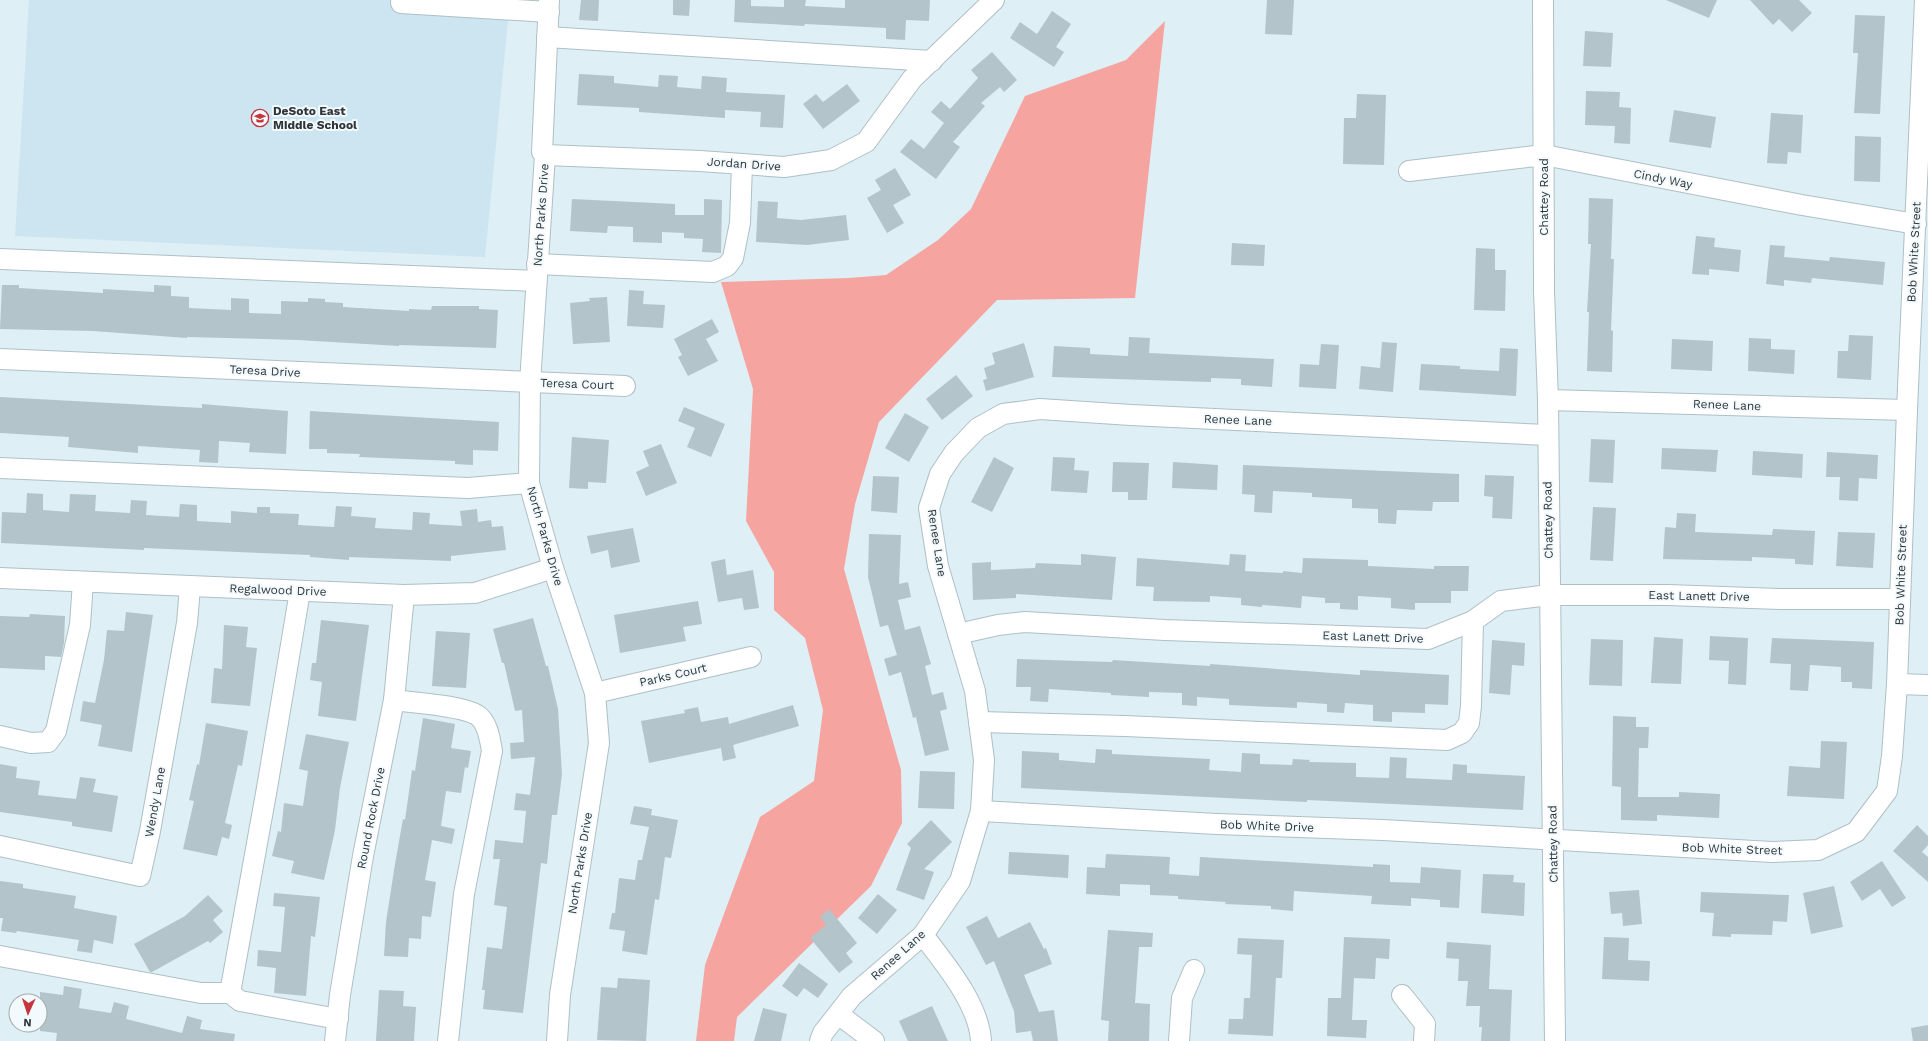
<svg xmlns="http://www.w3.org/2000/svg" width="1928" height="1041" font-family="'Work Sans',sans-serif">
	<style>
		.built { fill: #cce5f0 }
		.green { fill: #f6a4a0 }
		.building { fill: #b4c4cb }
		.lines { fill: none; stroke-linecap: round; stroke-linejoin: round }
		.minor-casing { stroke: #afbfc6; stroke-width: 22 }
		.minor { stroke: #fff; stroke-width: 20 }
		.labels { text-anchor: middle; stroke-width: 4; stroke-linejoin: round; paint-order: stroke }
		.poi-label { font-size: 12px; font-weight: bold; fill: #2f3538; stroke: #f3fafd; text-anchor: start }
		.street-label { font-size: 12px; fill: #2f3538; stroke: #f3fafd }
	</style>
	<rect width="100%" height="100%" fill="#deeff6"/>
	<polygon class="built" points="29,0 510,0 485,257 15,236"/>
	<polygon class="green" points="1165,21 1135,298 997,300 879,422 855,504 844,569 901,770 902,823 871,886 737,1017 734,1041 696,1041 705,965 760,817 814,781 823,710 805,638 774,610 774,572 746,521 753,389 721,282 849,278 886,275 938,240 971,209 1025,96 1126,60"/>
	<g class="building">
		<polygon points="581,0 599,0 598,21 579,20"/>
		<polygon points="673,0 690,0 689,16 673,15"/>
		<polygon points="735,0 751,0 751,6 784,7 784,0 806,0 805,6 845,8 845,0 930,0 929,21 906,20 905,40 886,39 886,28 805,24 804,26 734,22"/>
		<polygon points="1267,0 1294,0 1292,35 1265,34"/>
		<polygon points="1666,0 1717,0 1709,18"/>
		<polygon points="1750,0 1799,0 1812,13 1792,32 1779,19 1773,25"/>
		<polygon points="1052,11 1071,24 1056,47 1064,52 1054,67 1010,38 1020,22 1037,34"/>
		<polygon points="1855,15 1885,16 1880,114 1854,113 1858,53 1853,53"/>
		<polygon points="1585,31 1613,33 1611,67 1583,66"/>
		<polygon points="992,52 1017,80 1004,92 1000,87 981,103 985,106 953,142 960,147 936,179 900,152 911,139 924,149 944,123 931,112 941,101 950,109 978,78 971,70"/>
		<polygon points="579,74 614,76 614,83 658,87 659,75 678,76 677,87 701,89 702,76 727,78 726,92 785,95 783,128 760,127 761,112 725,110 725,118 639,112 639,108 577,105"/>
		<polygon points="847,84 860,101 823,129 803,104 816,94 823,102"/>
		<polygon points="1586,91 1620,92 1619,107 1631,108 1630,144 1614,143 1615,126 1585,125"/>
		<polygon points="1357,94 1386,95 1384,165 1343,164 1344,118 1356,118"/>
		<polygon points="1674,110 1716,117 1711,148 1669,142"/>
		<polygon points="1771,113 1803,115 1801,153 1788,152 1787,164 1767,163"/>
		<polygon points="1855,136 1881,137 1880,182 1854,181"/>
		<polygon points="895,168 911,195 893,205 904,223 887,233 867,198 881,190 875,180"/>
		<polygon points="1589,198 1613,199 1611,259 1614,259 1611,330 1613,331 1612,372 1587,371 1589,312 1587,312 1591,244 1588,244"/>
		<polygon points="572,199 675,204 675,215 704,215 704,199 722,200 721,253 702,252 703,239 684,238 684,233 662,232 662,243 633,242 633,227 608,226 607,233 570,231"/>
		<polygon points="758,201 778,202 777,218 801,220 846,215 849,240 807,245 756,242"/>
		<polygon points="1696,236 1715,238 1714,247 1741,250 1739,272 1709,269 1709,275 1692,274"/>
		<polygon points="1232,243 1265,245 1264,266 1231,265"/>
		<polygon points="1770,245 1785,246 1784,257 1829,261 1830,257 1885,262 1883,285 1812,278 1811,283 1784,280 1784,286 1766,284"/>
		<polygon points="1476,248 1495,249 1495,270 1506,270 1505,311 1474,310"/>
		<polygon points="2,285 19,285 19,288 103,293 103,289 154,292 154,285 171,286 171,296 189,297 189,308 231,310 231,298 249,299 249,313 281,314 281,301 308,302 308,298 325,299 325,302 343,303 343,307 409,311 409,309 431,310 432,306 479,306 479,309 498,310 496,348 399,345 399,346 298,340 187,337 187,338 93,331 0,329"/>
		<polygon points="629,290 644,291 643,304 665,305 663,328 627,326"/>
		<polygon points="607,297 610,342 573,344 570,303 590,301 589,298"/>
		<polygon points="712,319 719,332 706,339 718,361 688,376 678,357 682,355 674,339"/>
		<polygon points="1849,335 1873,336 1871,380 1837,378 1838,351 1848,351"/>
		<polygon points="1129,337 1150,338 1149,353 1274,359 1272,387 1241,385 1241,379 1211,378 1211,382 1052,377 1054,346 1090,348 1090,354 1128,356"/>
		<polygon points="1749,338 1771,339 1771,349 1795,350 1794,374 1748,371"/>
		<polygon points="1672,339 1713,341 1712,371 1671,369"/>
		<polygon points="1382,342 1397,343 1393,392 1359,389 1361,366 1380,368"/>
		<polygon points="1024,343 1034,377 986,391 983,380 987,379 984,368 995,364 992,353"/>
		<polygon points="1321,344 1339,345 1336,389 1299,387 1300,364 1319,365"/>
		<polygon points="1500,348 1518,349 1516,396 1419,390 1421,364 1460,366 1460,369 1499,371"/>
		<polygon points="956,375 973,396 942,420 926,399"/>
		<polygon points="0,397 202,408 202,404 288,411 286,454 249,452 250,443 219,441 218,463 199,462 200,450 138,446 138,453 68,447 69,437 0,433"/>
		<polygon points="684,407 725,424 711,457 687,447 695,428 678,421"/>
		<polygon points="310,411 499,422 498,451 473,450 473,465 455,464 455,461 359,457 360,454 327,453 327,449 309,449"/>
		<polygon points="905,413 929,427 909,462 885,448"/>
		<polygon points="572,437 609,440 606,483 588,482 588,489 569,488"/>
		<polygon points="1591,439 1615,440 1613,483 1589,482"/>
		<polygon points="661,444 677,483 646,496 636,472 649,466 643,451"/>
		<polygon points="1662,448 1718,450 1716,472 1661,469"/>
		<polygon points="1753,451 1803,454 1802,478 1752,475"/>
		<polygon points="1827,452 1878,455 1877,479 1859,478 1858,501 1839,500 1840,477 1826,477"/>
		<polygon points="994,457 1014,468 992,512 971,502"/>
		<polygon points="1053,457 1075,458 1074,470 1089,471 1087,493 1051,491"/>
		<polygon points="1113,462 1149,463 1147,500 1128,500 1128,492 1112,492"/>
		<polygon points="1173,462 1218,465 1217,490 1172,488"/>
		<polygon points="1243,465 1459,474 1459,502 1433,502 1432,511 1397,510 1396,524 1378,523 1378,509 1352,508 1352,499 1312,497 1312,493 1273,491 1272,513 1254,512 1255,495 1242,494"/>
		<polygon points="1485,475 1514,476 1512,519 1492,518 1493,497 1484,496"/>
		<polygon points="873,476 899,477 897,513 871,511"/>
		<polygon points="27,493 43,494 43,510 69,512 70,494 96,495 95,511 130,513 131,500 147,501 146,515 179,517 180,504 197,505 197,521 231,523 231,511 257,513 257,507 270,507 270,513 299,514 298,525 334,527 336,506 352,507 351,516 376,518 375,528 412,530 413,512 430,513 429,524 462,526 460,511 477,509 478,522 491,520 492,527 503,526 506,550 451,556 451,561 349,557 349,560 310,557 310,555 144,548 144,550 1,543 2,512 26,513"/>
		<polygon points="1593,507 1616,508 1613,561 1590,560"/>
		<polygon points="1677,513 1696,514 1695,532 1772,535 1773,529 1815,531 1813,565 1795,564 1795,559 1752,557 1752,561 1663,559 1665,527 1676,528"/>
		<polygon points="633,528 640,562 611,568 608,550 591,554 587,536"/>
		<polygon points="1838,532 1875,533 1873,568 1836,566"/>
		<polygon points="869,534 901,535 899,584 908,582 911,597 898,600 905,630 920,626 931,664 925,666 932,695 943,692 947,709 940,711 949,750 925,756 916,717 913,718 901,672 889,676 884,659 897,655 888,625 880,627 868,577"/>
		<polygon points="1081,554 1116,557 1112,600 1016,594 1016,598 973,600 972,563 991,562 991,570 1035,568 1036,563 1081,565"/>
		<polygon points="1230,554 1246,555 1245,571 1283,573 1283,571 1302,573 1303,558 1368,560 1368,566 1434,569 1434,566 1469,566 1468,591 1451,591 1451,603 1415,603 1415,610 1391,608 1391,598 1358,596 1358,610 1340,609 1340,603 1325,603 1325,598 1302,596 1301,608 1262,605 1262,607 1241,605 1241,598 1210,596 1210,602 1153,601 1154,587 1136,586 1137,558 1229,565"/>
		<polygon points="725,559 727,575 753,570 759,608 744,610 742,598 718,602 711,562"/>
		<polygon points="698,601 702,624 683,627 686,641 620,653 614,615"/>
		<polygon points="126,612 153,615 132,752 98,746 102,725 80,721 83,701 95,703 104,660 107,630 124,631"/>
		<polygon points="30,614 65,616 64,643 61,657 45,656 45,670 0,668 0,616 29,617"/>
		<polygon points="533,618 546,666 548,666 558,709 562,774 557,815 552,815 547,864 541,863 523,1013 483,1009 485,990 482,990 487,947 502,949 507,907 494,905 500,859 493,859 495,840 523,843 526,811 514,810 516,793 530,795 535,757 511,759 510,743 524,742 522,710 515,711 504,663 502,663 493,629"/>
		<polygon points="321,620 369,625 356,721 318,716 322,682 310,680 312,663 316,663"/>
		<polygon points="224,625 248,627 246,647 257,648 250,706 211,703 214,668 222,669"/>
		<polygon points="436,631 470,633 466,688 432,686"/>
		<polygon points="1710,636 1748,638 1746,685 1728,684 1729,661 1709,660"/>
		<polygon points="1654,637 1683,639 1681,684 1651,683"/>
		<polygon points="1772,638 1874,642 1872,689 1852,688 1852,682 1841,682 1841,667 1810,665 1808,691 1790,690 1791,664 1770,663"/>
		<polygon points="1591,639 1623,640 1622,686 1589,685"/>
		<polygon points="1492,640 1525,643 1524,666 1512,665 1510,695 1489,693"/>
		<polygon points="1017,659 1112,662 1113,660 1210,666 1210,664 1360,675 1360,670 1449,675 1448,705 1425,704 1425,713 1392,712 1392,722 1373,721 1373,705 1345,703 1344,713 1327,712 1327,704 1297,702 1297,708 1229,705 1229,699 1197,697 1197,706 1182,705 1182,693 1149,692 1149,697 1111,695 1111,693 1049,689 1048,702 1030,701 1031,687 1016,687"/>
		<polygon points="793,705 799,726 733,745 736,758 723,761 721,748 649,763 641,721 685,713 684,710 698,707 701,722 728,717 729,724"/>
		<polygon points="1613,716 1636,717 1636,727 1649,727 1648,748 1639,748 1638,797 1679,797 1679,792 1720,794 1719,818 1657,815 1657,821 1621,820 1621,787 1612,786"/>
		<polygon points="423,718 455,724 451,748 471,751 468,768 465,767 461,793 446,791 441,826 455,829 452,844 432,840 425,880 436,882 431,917 422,916 421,939 409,938 408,957 384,956 386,922 395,864 403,819 405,820 412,770 415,771"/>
		<polygon points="206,723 248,731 242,766 238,765 225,823 232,825 229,839 222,837 217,856 183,849 194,801 189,800 197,764 199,765"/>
		<polygon points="306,734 349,742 340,788 335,830 324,880 291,873 294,861 272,856 278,831 281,832 284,803 303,806 308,771 299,769"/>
		<polygon points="1821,741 1847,742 1844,799 1787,796 1789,766 1820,768"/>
		<polygon points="1096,749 1112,750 1112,754 1210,759 1209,770 1241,772 1242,753 1260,754 1260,764 1292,765 1293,759 1310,760 1309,762 1356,763 1356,777 1389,778 1390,757 1407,758 1406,778 1452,780 1453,764 1467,765 1467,773 1525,776 1523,810 1307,800 1307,802 1021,788 1022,751 1059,753 1059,760 1095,763"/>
		<polygon points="0,764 17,767 16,778 40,781 38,795 76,799 80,777 96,779 93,792 118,796 112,832 72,826 72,822 0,812"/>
		<polygon points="920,771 955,772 954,809 918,808"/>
		<polygon points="634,806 652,809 651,815 678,820 671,858 665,857 659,900 655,899 647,955 622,951 625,931 609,929 612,913 615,913 619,878 635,880 638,860 642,860 649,827 630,824"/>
		<polygon points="931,820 952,842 924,869 934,872 924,900 896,890 911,848 907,844"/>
		<polygon points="1917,825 1928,836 1928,845 1922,852 1928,857 1928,882 1893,851"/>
		<polygon points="1009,852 1069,855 1068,878 1008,874"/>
		<polygon points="1106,854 1170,857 1169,874 1199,876 1200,857 1373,867 1373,864 1390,865 1390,882 1420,883 1421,867 1461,870 1459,908 1440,907 1440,900 1411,898 1411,906 1371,904 1372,896 1294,891 1293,911 1271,909 1271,906 1225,904 1226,902 1178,899 1178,896 1150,895 1150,885 1120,884 1120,896 1086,894 1087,867 1105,868"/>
		<polygon points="1882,861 1906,898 1892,907 1880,889 1862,901 1850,882"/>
		<polygon points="1483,874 1514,875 1513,882 1525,883 1524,916 1481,913"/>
		<polygon points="0,881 23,884 23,888 76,896 74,908 117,916 113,944 94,940 92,953 77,951 79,940 17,931 16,933 1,931 3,918 0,918"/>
		<polygon points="1834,886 1843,927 1811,934 1803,893"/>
		<polygon points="1639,890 1642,924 1623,926 1622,913 1611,914 1609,892"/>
		<polygon points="1701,892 1789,895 1787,922 1773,921 1772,935 1731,934 1731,937 1712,936 1714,913 1700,912"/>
		<polygon points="274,893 320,897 315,937 311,936 306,996 274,993 276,968 257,966 258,950 281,952 285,907 273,906"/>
		<polygon points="878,894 897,910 877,934 858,918"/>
		<polygon points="208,895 223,911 213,920 223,932 210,943 208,941 152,972 150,972 134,944 185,916"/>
		<polygon points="829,909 857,943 846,953 853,962 839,973 810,938 826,925 820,917"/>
		<polygon points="987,916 998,938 1030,922 1044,949 1046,948 1052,964 1024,975 1039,1012 1054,1010 1058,1041 1033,1041 1031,1031 1016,1033 1014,1011 994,961 986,965 966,927"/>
		<polygon points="1108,930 1153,933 1152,947 1139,947 1135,1003 1150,1004 1149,1041 1108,1041 1109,1021 1101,1020"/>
		<polygon points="1344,937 1390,939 1389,959 1376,958 1375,979 1354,978 1352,1020 1367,1020 1366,1038 1327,1036 1328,998 1341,998"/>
		<polygon points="1604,937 1629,938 1628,960 1650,961 1649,981 1602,979"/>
		<polygon points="1238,938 1284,940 1282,978 1276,978 1273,1036 1228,1034 1229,1019 1243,1019 1244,998 1250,998 1252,955 1237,954"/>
		<polygon points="1447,942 1491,945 1489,989 1512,990 1510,1041 1481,1041 1482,1027 1479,1027 1480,1006 1466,1006 1468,981 1458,981 1459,959 1446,958"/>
		<polygon points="799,963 828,984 818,998 804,988 797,997 782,986"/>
		<polygon points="618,978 650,980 646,1041 597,1040 601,987 617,988"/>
		<polygon points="64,986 82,989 79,1008 111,1013 114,1002 129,1006 126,1019 182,1033 187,1016 202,1020 200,1029 235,1034 234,1041 56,1041 57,1033 40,1031 40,992 63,995"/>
		<polygon points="379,990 404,991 403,1006 416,1007 414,1041 376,1041"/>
		<polygon points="932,1006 948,1041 908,1041 899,1021"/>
		<polygon points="763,1008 787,1014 781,1041 754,1041"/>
		<polygon points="1928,1025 1928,1041 1913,1041 1911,1028"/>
	</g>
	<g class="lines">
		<defs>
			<g id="minor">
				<polyline points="549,0 542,152 545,155 530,383 529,483 553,568 595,693 599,743 560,995 557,1041"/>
				<polyline points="1543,0 1544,291 1548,400 1555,1041"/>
				<polyline points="401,3 549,12"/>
				<polyline points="547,37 932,61"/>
				<polyline points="545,155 700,161 784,167 831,160 866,142 912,79 994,0"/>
				<polyline points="1409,171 1544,155 1802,205 1916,224"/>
				<polyline points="0,259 536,281"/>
				<polyline points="537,264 713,272 727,266 733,258 740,223 742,164"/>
				<polyline points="0,359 625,386"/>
				<polyline points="1548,400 1907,410"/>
				<polyline points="0,468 468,488 529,483"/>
				<polyline points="0,578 404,595 475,593 553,568"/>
				<polyline points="958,634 998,625 1025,622 1165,630 1428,639 1473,621 1501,601 1549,595 1668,595 1780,599 1900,599"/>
				<polyline points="1897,684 1928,685"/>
				<polyline points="595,693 751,657"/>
				<path d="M394,700C414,703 460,705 477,715C488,722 490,740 492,751L464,894L448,1041"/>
				<polyline points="979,722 1125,726 1447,740 1462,733 1469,723 1471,706 1473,621"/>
				<polyline points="0,736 31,743 48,742 56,731 80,625 83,582"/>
				<polyline points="981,811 1217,824 1383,830 1772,852 1818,850 1856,832 1887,791 1892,756 1897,684 1907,410 1925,0"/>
				<polyline points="0,846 140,876 150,831 187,623 190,587"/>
				<path d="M923,935C945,964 979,1004 981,1041"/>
				<polyline points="0,956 201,993 230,993 267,788 300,591"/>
				<polyline points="230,993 240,1001 338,1019"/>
				<polyline points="1402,995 1425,1024 1424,1041"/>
				<polyline points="838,1014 874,1041"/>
				<polyline points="335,1041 340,995 363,856 394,700 404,595"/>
				<polyline points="820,1041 823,1033 852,996 923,935 960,881 981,811 984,760 975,691 938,566 929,508 940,474 954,453 978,428 1003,414 1040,409 1131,415 1547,435"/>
				<polyline points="1179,1041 1182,998 1194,970"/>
			</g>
		</defs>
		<use href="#minor" class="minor-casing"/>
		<use href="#minor" class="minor"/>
	</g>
	<defs>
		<symbol id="school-ring" viewBox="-11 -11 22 22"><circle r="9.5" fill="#f3fafd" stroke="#c5353e" stroke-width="1.5"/><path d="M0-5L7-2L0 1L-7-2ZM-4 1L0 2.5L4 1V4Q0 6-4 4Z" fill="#c5353e"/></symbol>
	</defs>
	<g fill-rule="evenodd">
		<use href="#school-ring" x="250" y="108" width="20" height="20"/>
	</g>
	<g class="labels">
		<g class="poi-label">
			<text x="273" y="115">DeSoto East<tspan x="273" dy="14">Middle School</tspan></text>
		</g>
		<g class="street-label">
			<text transform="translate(744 164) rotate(4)" y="4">Jordan Drive</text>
			<text transform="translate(1663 179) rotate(11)" y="4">Cindy Way</text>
			<text transform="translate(1544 197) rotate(-90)" y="4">Chattey Road</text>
			<text transform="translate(541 215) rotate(-86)" y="4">North Parks Drive</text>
			<text transform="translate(1914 252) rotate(-87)" y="4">Bob White Street</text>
			<text transform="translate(265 371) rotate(3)" y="4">Teresa Drive</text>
			<text transform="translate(577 384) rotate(2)" y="4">Teresa Court</text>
			<text transform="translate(1727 405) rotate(2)" y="4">Renee Lane</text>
			<text transform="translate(1238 420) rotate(2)" y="4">Renee Lane</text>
			<text transform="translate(1548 520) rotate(-91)" y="4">Chattey Road</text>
			<text transform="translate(545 536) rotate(74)" y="4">North Parks Drive</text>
			<text transform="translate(937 543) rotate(81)" y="4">Renee Lane</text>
			<text transform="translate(1901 575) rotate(-88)" y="4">Bob White Street</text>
			<text transform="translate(278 590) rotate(2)" y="4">Regalwood Drive</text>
			<text transform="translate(1699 596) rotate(1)" y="4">East Lanett Drive</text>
			<text transform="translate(1373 637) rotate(2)" y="4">East Lanett Drive</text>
			<text transform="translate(673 675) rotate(-13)" y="4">Parks Court</text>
			<text transform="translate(155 802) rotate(-80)" y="4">Wendy Lane</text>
			<text transform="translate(371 818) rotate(-79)" y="4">Round Rock Drive</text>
			<text transform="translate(1267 826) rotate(2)" y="4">Bob White Drive</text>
			<text transform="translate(1553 844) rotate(-91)" y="4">Chattey Road</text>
			<text transform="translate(1732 849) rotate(2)" y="4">Bob White Street</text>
			<text transform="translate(580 863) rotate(-81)" y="4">North Parks Drive</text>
			<text transform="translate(898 955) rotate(-42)" y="4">Renee Lane</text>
		</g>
	</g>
	<g transform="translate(28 1013) rotate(183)"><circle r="19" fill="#f3fafd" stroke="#a5abae"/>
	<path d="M0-3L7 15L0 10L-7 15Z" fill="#c5353e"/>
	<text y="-6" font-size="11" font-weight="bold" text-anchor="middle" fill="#2f3538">N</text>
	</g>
</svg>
